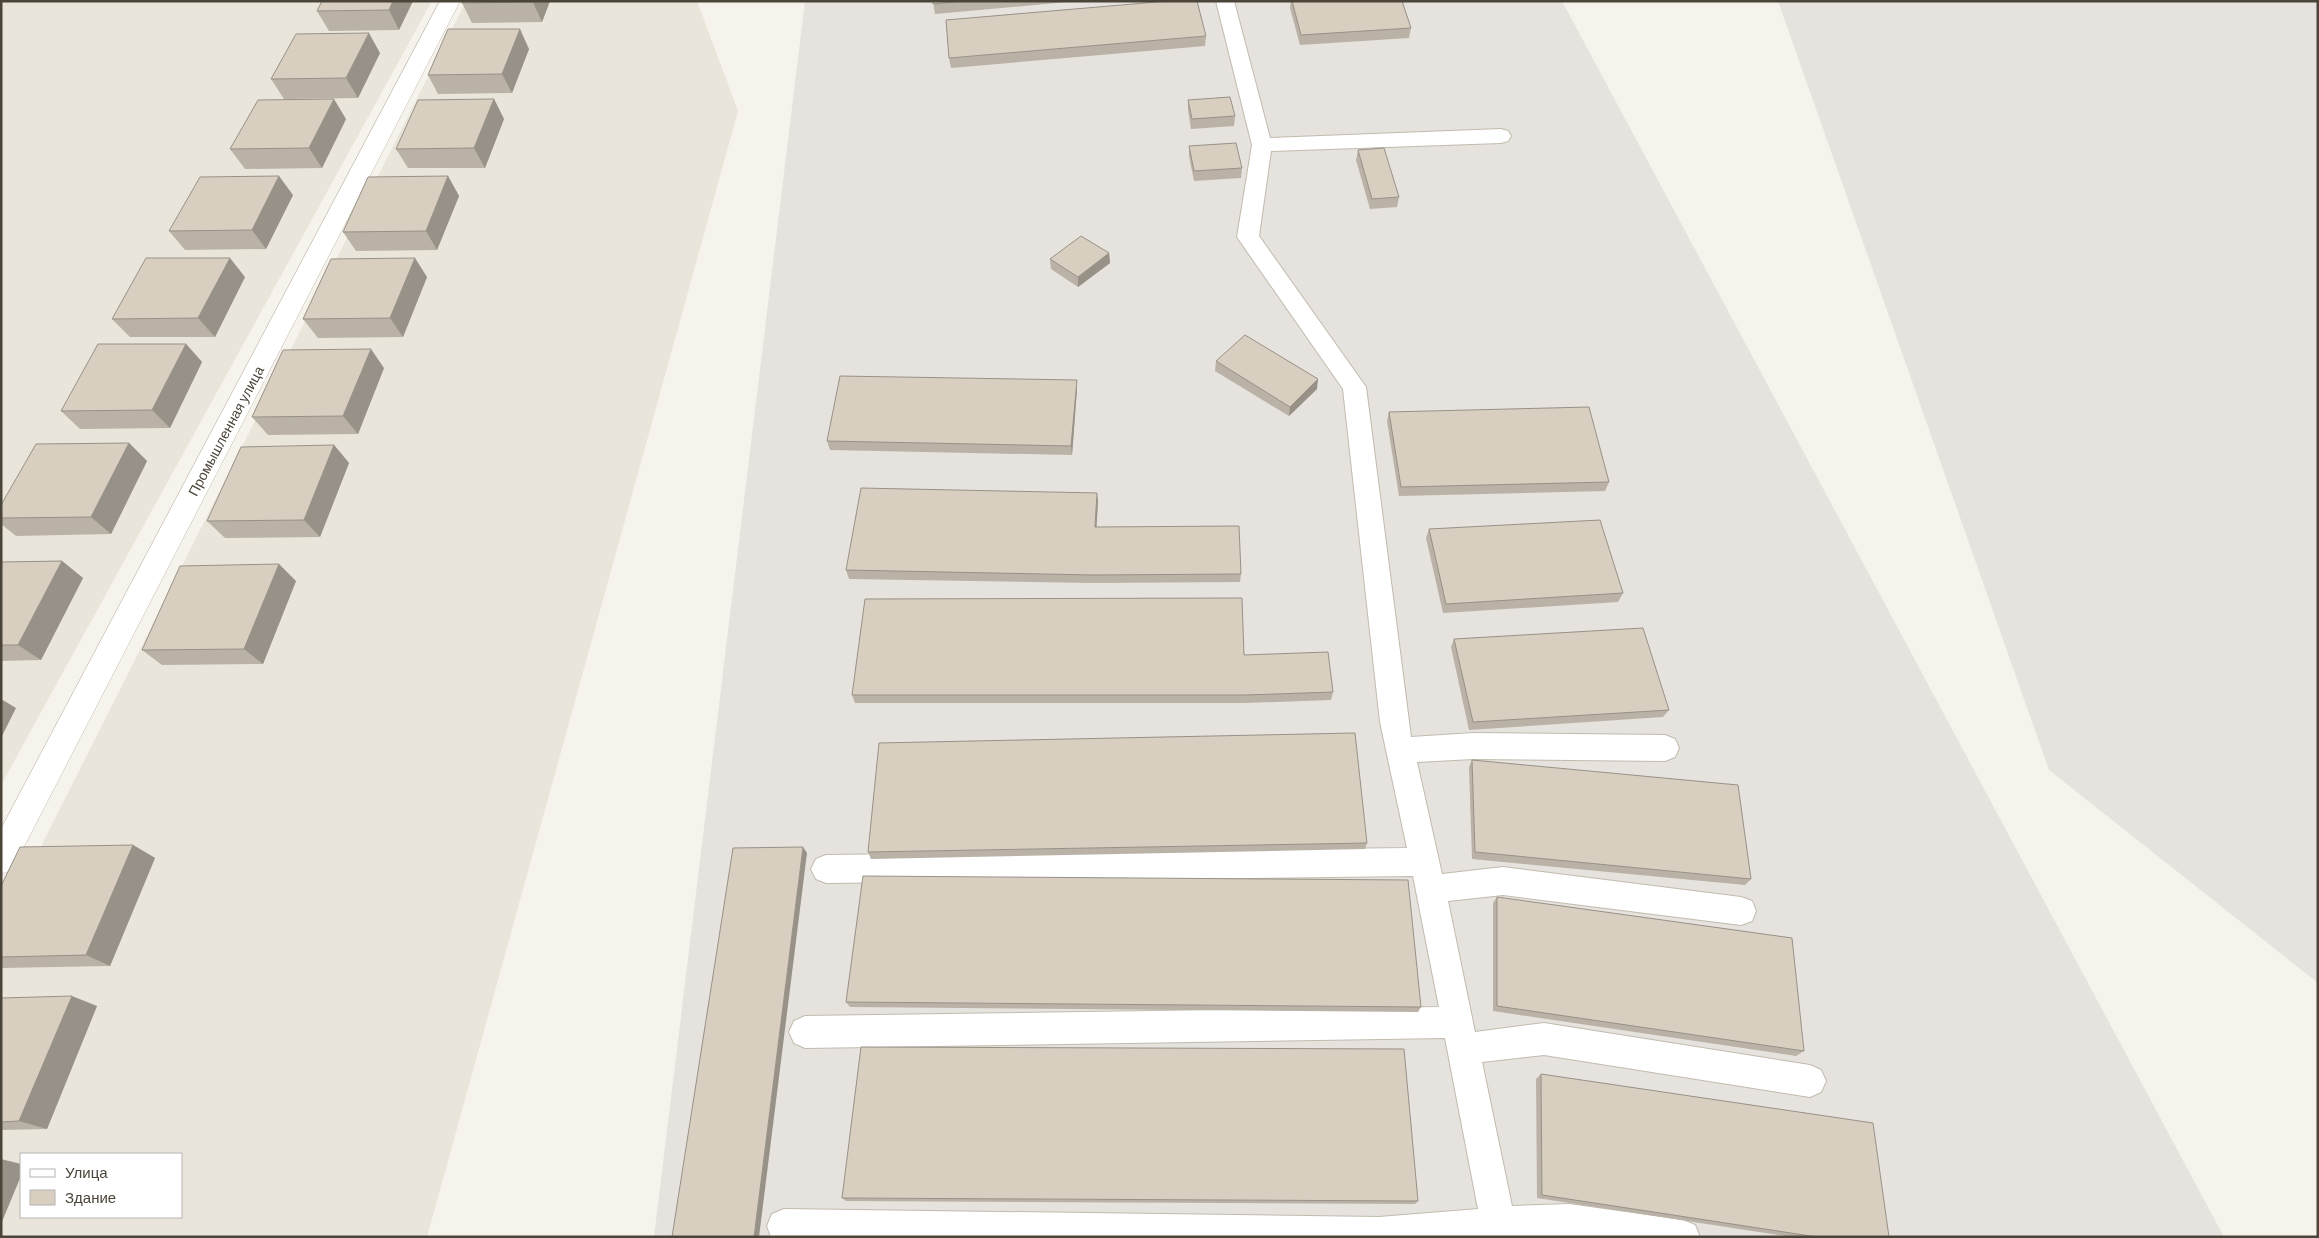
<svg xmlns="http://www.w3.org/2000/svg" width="2319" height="1238" font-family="Barlow,sans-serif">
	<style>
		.residential { fill: #eae5da; fill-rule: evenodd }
		.industrial { fill: #e6e2dd }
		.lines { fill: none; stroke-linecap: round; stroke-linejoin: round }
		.service-casing { stroke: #c2bbae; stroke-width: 2 }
		.minor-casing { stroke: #c2bbae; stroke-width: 1 }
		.service { fill: #fff; fill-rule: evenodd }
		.minor { fill: #fff; fill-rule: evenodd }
		.wall { fill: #bab2a6 }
		.shaded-wall { fill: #979187 }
		.building { fill: #d8cfc1; stroke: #979187 }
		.labels { text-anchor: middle; stroke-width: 5; stroke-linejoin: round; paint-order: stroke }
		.street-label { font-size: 14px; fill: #4b4439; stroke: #fff }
	</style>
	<rect width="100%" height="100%" fill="#f6f3ec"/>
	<g class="residential">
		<polygon points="1,1 432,1 1,785"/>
		<path d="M466,1H697L738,111L427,1237H1V926ZM21,1154H181V1217H21Z"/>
	</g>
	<g class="industrial">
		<polygon points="805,1 1562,1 2224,1237 654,1237"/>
		<polygon points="1778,1 2318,1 2318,983 2049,770"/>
	</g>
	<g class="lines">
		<defs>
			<polygon id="service" points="1216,1 1234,1 1270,138 1501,129 1508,131 1511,136 1508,141 1501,143 1271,151 1259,236 1366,387 1411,737 1473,733 1665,735 1675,739 1679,748 1675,757 1665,761 1473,759 1417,762 1442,874 1503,867 1741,897 1752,901 1756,911 1752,921 1741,925 1503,895 1448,901 1475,1032 1544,1023 1810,1065 1821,1070 1826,1081 1821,1092 1810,1097 1544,1055 1482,1062 1512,1206 1569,1204 1683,1220 1695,1225 1700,1237 771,1237 767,1226 772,1214 784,1209 1379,1217 1478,1209 1445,1038 805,1048 794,1043 789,1032 794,1021 805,1016 1439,1007 1413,876 826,883 816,879 811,869 816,859 826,855 1407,848 1380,722 1343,389 1237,237 1252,145"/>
			<polygon id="minor" points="440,1 460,1 12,870 1,874 1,829"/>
		</defs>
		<use href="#service" class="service-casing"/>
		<use href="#minor" class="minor-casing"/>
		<use href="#service" class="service"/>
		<use href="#minor" class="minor"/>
	</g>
	<g class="wall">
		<polygon points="322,1 413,1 399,30 329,31 317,11"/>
		<polygon points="463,1 550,1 542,22 472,23 462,3"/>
		<polygon points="933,1 1078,1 935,14"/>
		<polygon points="1291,1 1402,1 1411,28 1409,38 1300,45 1290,8"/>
		<polygon points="1206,36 1205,46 951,68 949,58"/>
		<polygon points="529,49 512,93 438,94 428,75"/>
		<polygon points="380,53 358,98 284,99 271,79"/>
		<polygon points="494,99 504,119 485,168 408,168 396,149"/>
		<polygon points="1188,100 1235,116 1234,126 1191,129 1188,110"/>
		<polygon points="346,119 322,168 245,169 230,149"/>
		<polygon points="1189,146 1242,168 1241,178 1194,181 1189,156"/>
		<polygon points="1358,150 1399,197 1397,207 1370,209 1356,160"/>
		<polygon points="448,176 459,196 437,250 356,251 343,232"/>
		<polygon points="293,195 266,249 185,250 169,231"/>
		<polygon points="1109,253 1110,263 1078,287 1051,269 1050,259"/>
		<polygon points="245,277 215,337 130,337 112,319"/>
		<polygon points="427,277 403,337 318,338 303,319"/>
		<polygon points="186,344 202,362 170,428 80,429 61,411"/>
		<polygon points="1216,361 1317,389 1289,416 1215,371"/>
		<polygon points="384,368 358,434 268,435 252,417"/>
		<polygon points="1077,389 1072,455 830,450 827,441"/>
		<polygon points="1389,412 1609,482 1605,491 1399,496 1387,421"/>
		<polygon points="129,443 147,461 111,534 16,536 1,524 1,505"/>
		<polygon points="334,445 349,463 320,537 225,538 207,521"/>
		<polygon points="1098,501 1096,527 1241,574 1240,582 1093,583 849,579 846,570"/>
		<polygon points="1429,529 1623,593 1618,602 1443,613 1426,538"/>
		<polygon points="62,561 83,578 41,660 1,661 1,562"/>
		<polygon points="296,581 263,664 162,665 142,650"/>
		<polygon points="1454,639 1669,710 1663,717 1469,730 1451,647"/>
		<polygon points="1244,655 1333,692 1331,700 1245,703 855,703 852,695"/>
		<polygon points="1472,760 1751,879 1745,885 1472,859 1469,767"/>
		<polygon points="1367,843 1365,849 871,859 868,852"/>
		<polygon points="133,845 155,858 110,966 1,968 1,886"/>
		<polygon points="1497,897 1804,1051 1796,1056 1493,1011 1493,903"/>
		<polygon points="1,998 97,1006 47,1129 1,1130"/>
		<polygon points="846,1002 1421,1007 1418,1012 850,1007"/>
		<polygon points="1541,1074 1889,1237 1792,1237 1537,1198 1536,1079"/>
		<polygon points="842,1198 1418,1201 1415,1204 846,1201"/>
	</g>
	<g class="shaded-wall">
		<polygon points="393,1 413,1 399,30 389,10"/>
		<polygon points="534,1 550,1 542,22 533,2"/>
		<polygon points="520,29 529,49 512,93 502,74"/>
		<polygon points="369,33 380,53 358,98 346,78"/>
		<polygon points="334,99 346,119 322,168 309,148"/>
		<polygon points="494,99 504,119 485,168 474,148"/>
		<polygon points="279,176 293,195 266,249 252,230"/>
		<polygon points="448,176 459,196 437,250 426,231"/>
		<polygon points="1109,253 1110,263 1078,287 1078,277"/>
		<polygon points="230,258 245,277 215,337 198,318"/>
		<polygon points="415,258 427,277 403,337 390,318"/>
		<polygon points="186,344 202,362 170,428 152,410"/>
		<polygon points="371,349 384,368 358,434 343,416"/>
		<polygon points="1318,379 1317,389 1289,416 1290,407"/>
		<polygon points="1077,380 1077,389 1072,455 1071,446"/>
		<polygon points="129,443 147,461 111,534 91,517"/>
		<polygon points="334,445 349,463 320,537 304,520"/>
		<polygon points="1097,493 1098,501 1096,536 1095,527"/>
		<polygon points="62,561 83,578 41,660 18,645"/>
		<polygon points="279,564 296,581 263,664 244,649"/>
		<polygon points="1,699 16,708 1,738"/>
		<polygon points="133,845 155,858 110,966 86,955"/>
		<polygon points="803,847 807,853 759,1237 754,1237"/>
		<polygon points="72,996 97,1006 47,1129 19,1121"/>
		<polygon points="1,1159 21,1164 21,1176 1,1224"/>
	</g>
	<g class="building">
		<polygon points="322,1 393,1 389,10 317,11"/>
		<polygon points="463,1 534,1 533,2 462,3"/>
		<polygon points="933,1 963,1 933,4"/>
		<polygon points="1168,1 1197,1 1206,36 949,58 946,20"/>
		<polygon points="1292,1 1402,1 1411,28 1301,35"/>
		<polygon points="448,29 520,29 502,74 428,75"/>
		<polygon points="369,33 346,78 271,79 296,34"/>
		<polygon points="1230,97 1235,116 1192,119 1188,100"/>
		<polygon points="334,99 309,148 230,149 258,100"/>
		<polygon points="494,99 474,148 396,149 418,100"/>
		<polygon points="1236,143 1242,168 1194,171 1189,146"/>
		<polygon points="1384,148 1399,197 1372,199 1358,150"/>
		<polygon points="279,176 252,230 169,231 200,177"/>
		<polygon points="448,176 426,231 343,232 368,177"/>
		<polygon points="1081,236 1109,253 1078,277 1050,259"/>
		<polygon points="146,258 230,258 198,318 112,319"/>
		<polygon points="415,258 390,318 303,319 331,259"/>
		<polygon points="1245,335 1318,379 1290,407 1216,361"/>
		<polygon points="98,344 186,344 152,410 61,411"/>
		<polygon points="371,349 343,416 252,417 283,350"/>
		<polygon points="840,376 1077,380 1071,446 827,441"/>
		<polygon points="1589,407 1609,482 1401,487 1389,412"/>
		<polygon points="129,443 91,517 1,518 1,505 36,444"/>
		<polygon points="334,445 304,520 207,521 241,447"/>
		<polygon points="861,488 1097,493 1095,527 1239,526 1241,574 1093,575 846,570"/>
		<polygon points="1600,520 1623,593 1446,604 1429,529"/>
		<polygon points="62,561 18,645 1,645 1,562"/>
		<polygon points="279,564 244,649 142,650 180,566"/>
		<polygon points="1242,598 1244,655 1328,652 1333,692 1246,695 852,695 865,599"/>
		<polygon points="1643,628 1669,710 1473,722 1454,639"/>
		<polygon points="1355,733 1367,843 868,852 879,743"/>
		<polygon points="1472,760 1738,785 1751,879 1475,852"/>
		<polygon points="133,845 86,955 1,957 1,886 20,847"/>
		<polygon points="803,847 754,1237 672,1237 733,848"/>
		<polygon points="863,876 1408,880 1421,1007 846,1002"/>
		<polygon points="1497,897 1792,938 1804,1051 1497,1006"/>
		<polygon points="72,996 19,1121 1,1122 1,998"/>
		<polygon points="861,1047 1404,1049 1418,1201 842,1198"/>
		<polygon points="1541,1074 1873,1123 1889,1237 1817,1237 1542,1195"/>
	</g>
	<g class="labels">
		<g class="street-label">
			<text transform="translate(226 431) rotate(-62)" y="5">Промышленная улица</text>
		</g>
	</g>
	<rect width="2319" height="1238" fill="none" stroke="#4b4439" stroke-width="5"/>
	<rect x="20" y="1153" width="162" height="65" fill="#ffffff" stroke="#b7b4b0"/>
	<rect x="30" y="1169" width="25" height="8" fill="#ffffff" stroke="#b7b4b0"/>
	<text x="65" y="1178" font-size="15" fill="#4b4439">Улица</text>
	<rect x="30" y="1190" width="25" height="15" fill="#d8cfc1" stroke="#b7b4b0"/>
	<text x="65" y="1203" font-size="15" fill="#4b4439">Здание</text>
</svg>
